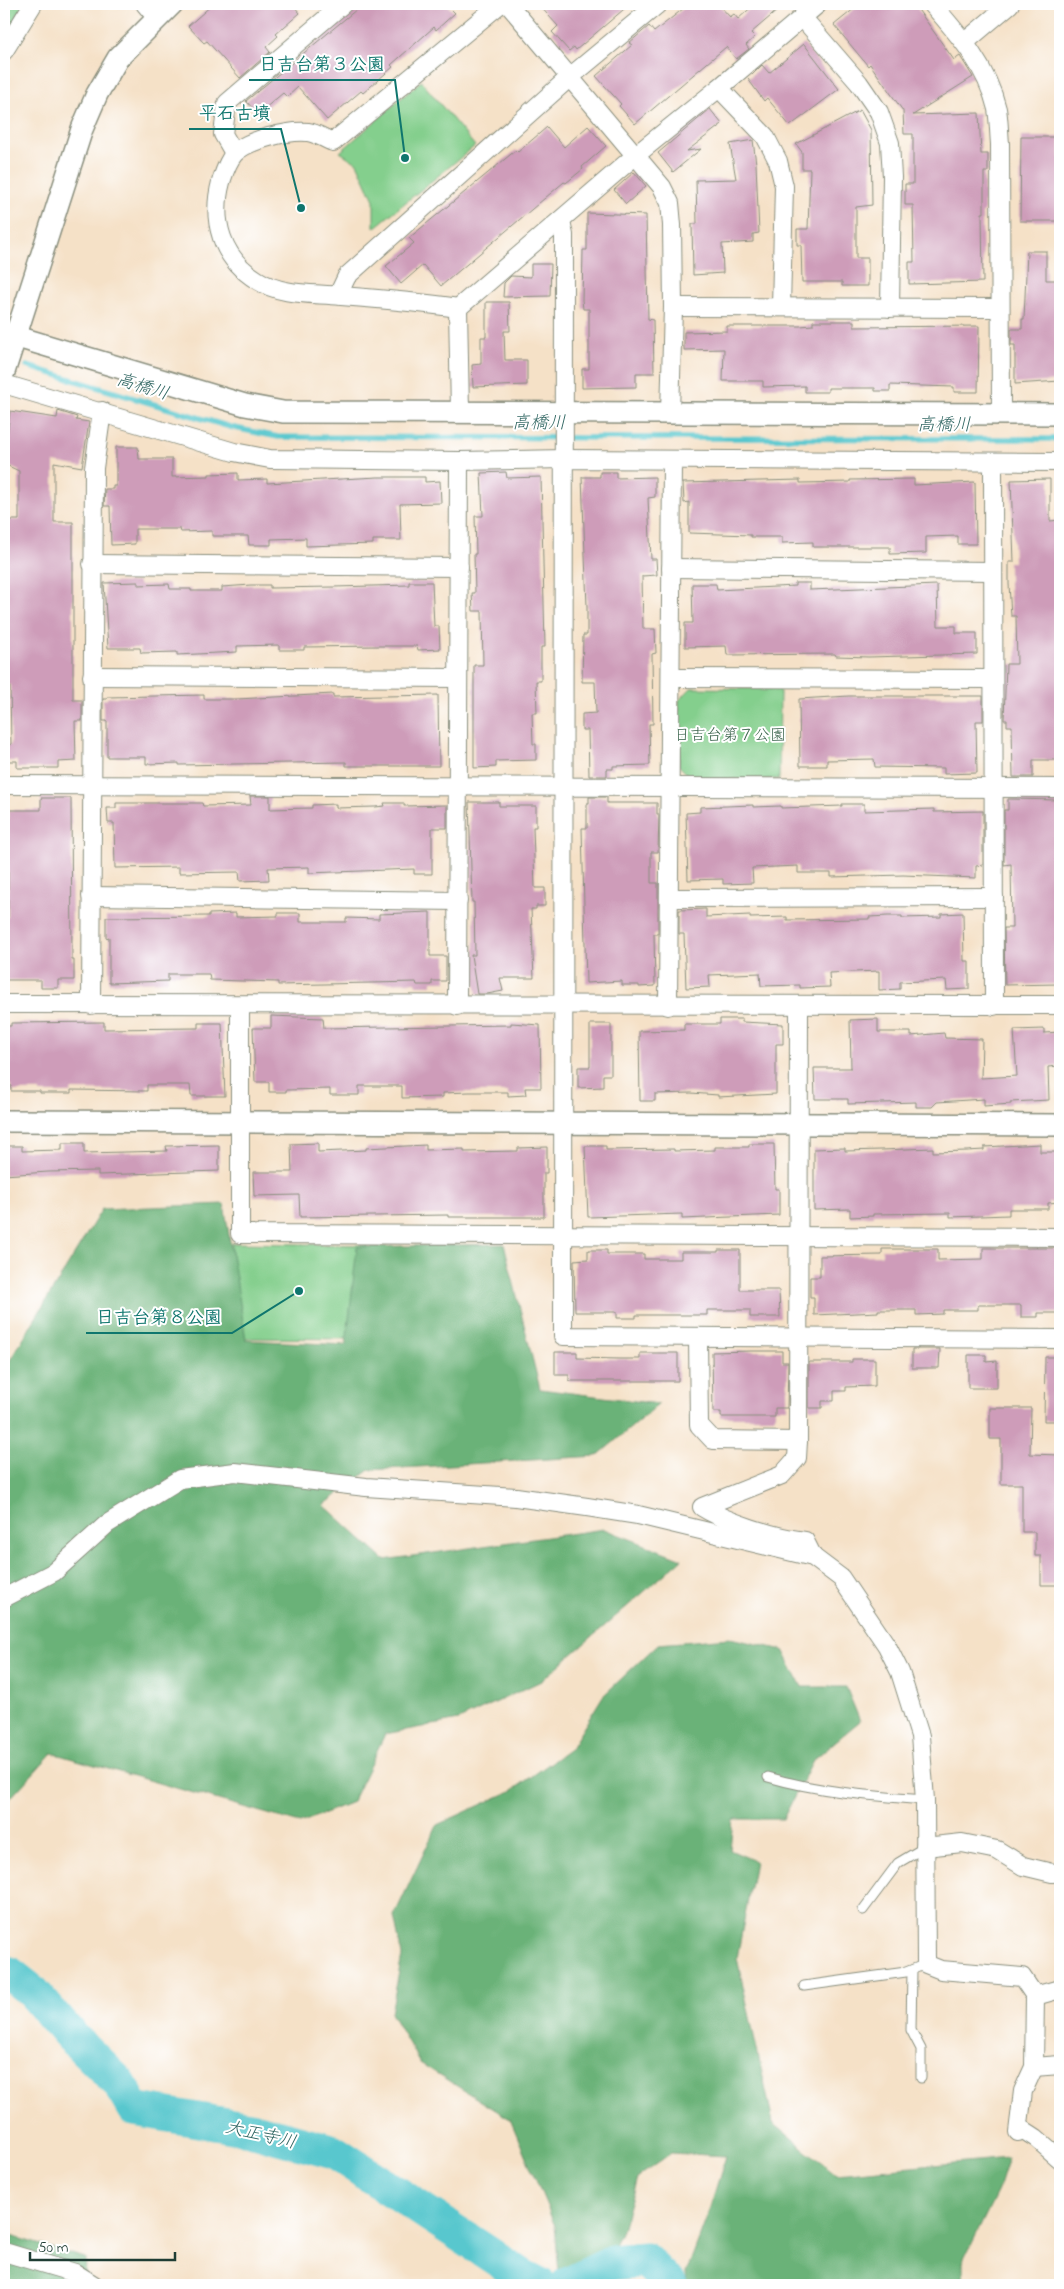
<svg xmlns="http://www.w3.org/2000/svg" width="1064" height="2289" font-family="'Indie Flower','Klee One',sans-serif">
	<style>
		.green { fill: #84cf8d; stroke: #528660 }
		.forest { fill: #6bb278; stroke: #457856 }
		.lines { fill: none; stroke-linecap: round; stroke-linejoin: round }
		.stream { stroke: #59c7ce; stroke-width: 5.5 }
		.river { stroke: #59c7ce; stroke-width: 35 }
		.building { fill: #ce9cb9 }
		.service-casing { stroke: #8a8f7e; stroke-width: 11 }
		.minor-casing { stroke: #8a8f7e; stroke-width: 20 }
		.tertiary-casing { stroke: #8a8f7e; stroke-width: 24 }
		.service { stroke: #fff; stroke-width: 9 }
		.minor { stroke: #fff; stroke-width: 18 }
		.tertiary { stroke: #fff; stroke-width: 21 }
		.labels { text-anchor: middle; stroke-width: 4; stroke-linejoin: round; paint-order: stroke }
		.park-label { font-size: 16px; fill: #38624a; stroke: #fff }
		.water-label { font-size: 18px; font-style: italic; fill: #306662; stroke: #fff }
		.leader { fill: none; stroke: #0f766e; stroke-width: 2 }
		.callout-dot { fill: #0f766e; stroke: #fff; stroke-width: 2 }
		.callout-label { font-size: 18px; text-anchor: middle; font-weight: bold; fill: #0f766e; stroke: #fff; stroke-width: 4; stroke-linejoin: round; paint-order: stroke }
	</style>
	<rect width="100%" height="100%" fill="#fff"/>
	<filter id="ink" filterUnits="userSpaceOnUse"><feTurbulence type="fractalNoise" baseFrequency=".02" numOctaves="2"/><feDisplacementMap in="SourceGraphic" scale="10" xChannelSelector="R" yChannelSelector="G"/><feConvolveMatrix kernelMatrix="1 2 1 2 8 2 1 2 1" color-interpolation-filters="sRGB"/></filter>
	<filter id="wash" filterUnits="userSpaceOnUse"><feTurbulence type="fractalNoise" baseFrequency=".0096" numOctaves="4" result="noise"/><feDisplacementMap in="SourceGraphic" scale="20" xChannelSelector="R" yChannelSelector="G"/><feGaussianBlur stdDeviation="1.12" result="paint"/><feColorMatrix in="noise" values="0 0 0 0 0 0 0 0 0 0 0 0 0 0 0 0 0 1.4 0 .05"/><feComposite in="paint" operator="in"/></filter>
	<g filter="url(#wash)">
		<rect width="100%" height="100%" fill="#f5e1c7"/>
		<g class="green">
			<polygon points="4,4 24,4 4,37"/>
			<polygon points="421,81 475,146 374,228 374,200 357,163 340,152"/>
			<polygon points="691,688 780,689 779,779 692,779 679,766 679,700"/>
			<polygon points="232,1243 367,1245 366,1339 231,1338"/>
		</g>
		<g class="forest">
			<polygon points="224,1204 246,1340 346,1345 357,1247 504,1244 540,1389 659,1404 597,1456 369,1470 324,1505 384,1560 604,1529 682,1559 541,1681 459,1720 385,1734 352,1802 300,1823 52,1753 4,1805 4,1370 102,1209"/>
			<polygon points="730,1638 783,1650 802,1687 846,1687 860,1721 813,1760 783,1819 733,1819 730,1850 755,1861 737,1958 773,2123 836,2174 1008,2158 998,2190 963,2262 963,2285 687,2285 686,2273 706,2220 726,2156 671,2153 637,2178 622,2230 598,2285 560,2285 555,2225 510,2119 420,2063 391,2013 402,1956 394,1916 437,1825 513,1790 571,1748 603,1696 658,1644"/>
			<polygon points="4,2234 85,2258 84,2285 4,2285"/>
		</g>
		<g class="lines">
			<polyline class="stream" points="27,366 230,427 278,437 1060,439"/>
			<g class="river">
				<polyline points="4,1972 10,1974 33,1992 71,2036 119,2083 134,2109 250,2129 334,2152 524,2277 540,2285"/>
				<polyline points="567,2285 612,2263 645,2260 670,2285"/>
			</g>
		</g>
		<g id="blocks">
			<g class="building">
				<polygon points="213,4 292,4 300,13 276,34 278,36 266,47 270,52 240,78 207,41 204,43 188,26"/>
				<polygon points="363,4 446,4 455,13 436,30 434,27 391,65 393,67 363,93 361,91 327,120 298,87 287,97 283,93 258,114 246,101"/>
				<polygon points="538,4 630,4 576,50 574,47 569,51 552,32 558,26"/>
				<polygon points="689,4 718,4 730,17 734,14 738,19 755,4 785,4 751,33 755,37 746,45 749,49 736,59 726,47 635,124 619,106 621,104 596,76 632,45 629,43 649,26 654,32"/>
				<polygon points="860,4 914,4 954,60 960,56 973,77 913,115 979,113 981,154 988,154 988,172 984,172 984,213 982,213 983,282 909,284 909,262 914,262 913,205 905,205 905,184 913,184 913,134 904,134 903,111 870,64 868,66 834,25"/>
				<polygon points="804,44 839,89 790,126 767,98 764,101 748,79 762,65 769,73"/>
				<polygon points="710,109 722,124 687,151 701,149 673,172 658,153"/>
				<polygon points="860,110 871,130 872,205 856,207 856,258 868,258 868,286 842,286 842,282 802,282 801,245 797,245 797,229 808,229 810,169 802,169 802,152 796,144"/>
				<polygon points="588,126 606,146 582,167 583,169 566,183 564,182 441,286 423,265 401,284 386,266 414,243 409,238 516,150 518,152 547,127 564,147"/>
				<polygon points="1021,137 1060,137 1060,221 1020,221"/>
				<polygon points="753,140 756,164 759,233 753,234 753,242 722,244 723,273 693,275 692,224 697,224 696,180 736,179 730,144"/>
				<polygon points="634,172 646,186 626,204 614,190"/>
				<polygon points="587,213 646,215 648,319 653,320 654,373 636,373 636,387 582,388 582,369 589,369 589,309 583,309 582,300 583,250 587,250"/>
				<polygon points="1027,251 1046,251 1046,280 1060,280 1060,381 1015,384 1015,345 1011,345 1011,329 1022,329 1022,319 1024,319"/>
				<polygon points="531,264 551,264 550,296 503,297 504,283 511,276 531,277"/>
				<polygon points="486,302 509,302 510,331 504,331 505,360 527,360 527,385 473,387 472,365 481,364 481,337 486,337"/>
				<polygon points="813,321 854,321 854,327 979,326 978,392 954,392 954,387 890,385 890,391 875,391 875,388 828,388 828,392 805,392 805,386 763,387 763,381 723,381 724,349 684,350 684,332 727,331 727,326 800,326 813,325"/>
				<polygon points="10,411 57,418 58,411 77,417 76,420 89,422 82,467 54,462 54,522 73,522 73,700 82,700 82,721 75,721 76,761 58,762 58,768 17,768 17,761 4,761 4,745 11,745 10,685 4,685 5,520 19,520 19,471 4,464"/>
				<polygon points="116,447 138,447 139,459 172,459 172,477 209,476 209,474 238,473 238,480 267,479 267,483 378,477 425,477 425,482 440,481 441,503 400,504 401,540 373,540 373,544 306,546 306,538 271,539 271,545 249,545 248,536 212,536 212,531 181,532 180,529 135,529 135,544 111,545 110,506 104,506 105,489 113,489 113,486 116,486"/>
				<polygon points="506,472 507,478 541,477 545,647 541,647 541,681 536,681 537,713 532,713 533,744 536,744 536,760 496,761 496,767 474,768 474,665 483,665 482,611 473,611 472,593 475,593 474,554 476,554 475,516 483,516 481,473"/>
				<polygon points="600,472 616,472 616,478 655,477 655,497 648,498 651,559 656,559 657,575 642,576 643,629 655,629 656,653 652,654 653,724 649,724 650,765 613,766 613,769 607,769 607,776 589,776 588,730 582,730 582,714 596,713 595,682 582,682 583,635 587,635 587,607 582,477 600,477"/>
				<polygon points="914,479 914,485 975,482 976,544 958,544 958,536 926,537 926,553 890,554 890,547 813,547 813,542 782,543 782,537 751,537 751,535 689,533 689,502 684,503 683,483 800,480 800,483 850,482 850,480"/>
				<polygon points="1050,479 1050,521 1060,520 1060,760 1033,760 1033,777 1013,777 1012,726 1007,726 1007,720 1004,720 1006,664 1017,664 1016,616 1011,616 1009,584 1009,562 1014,562 1011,480"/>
				<polygon points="138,582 138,585 169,584 170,589 191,589 191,591 222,591 222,587 251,585 270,585 270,588 334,587 409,585 409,582 432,582 434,626 439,626 440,649 418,650 417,646 378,646 304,647 304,650 279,650 279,645 237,646 237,652 177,655 177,652 141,653 140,648 108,648 104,583"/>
				<polygon points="795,583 810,583 810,590 937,585 938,626 956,626 956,633 977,633 977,654 869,657 836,656 835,654 727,655 726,646 685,647 685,623 693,623 692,584 716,584 717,590 795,586"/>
				<polygon points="333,694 333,697 438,695 439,766 346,766 346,762 179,765 179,763 146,764 146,757 107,757 107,721 103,721 103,699 107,699 107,697 204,695 204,699 237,699"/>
				<polygon points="849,696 983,696 983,721 976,721 977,773 944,774 944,768 875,767 874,759 827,760 827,766 800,766 799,699"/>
				<polygon points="250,796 270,796 270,809 312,808 312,805 336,804 336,808 375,807 385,806 384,803 404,803 404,806 447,805 447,828 432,828 432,874 414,874 414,869 309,873 309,867 268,868 269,880 240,881 239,872 179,873 179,867 115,868 114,823 108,823 107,808 116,808 116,803 202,803 203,806 251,805"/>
				<polygon points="589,797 607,797 607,803 657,803 657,814 659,814 658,852 651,852 651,883 658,883 658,934 654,934 655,986 639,987 639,985 622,985 622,981 586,983 582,828 587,828 587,803 589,803"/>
				<polygon points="41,798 71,798 72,960 74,960 74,980 58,980 58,988 41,988 41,980 4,980 4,917 8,917 8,810 41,810"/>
				<polygon points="1008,799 1060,800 1060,984 1005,985 1004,928 1012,928 1011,864 1004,865 1004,810 1008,810"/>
				<polygon points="469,802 499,802 499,806 536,806 536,827 533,827 535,888 545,888 545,906 536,906 536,909 531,909 534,978 500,978 503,991 487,994 477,994 471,955 475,955 474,902 472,902"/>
				<polygon points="842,804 864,804 864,811 934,809 934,812 983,811 983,865 976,866 976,878 903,875 831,877 831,873 798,873 798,866 752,868 753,883 723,884 723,879 688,880 686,813 700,812 700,807 753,805 753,807 781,806 781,808 842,806"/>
				<polygon points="706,909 706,917 750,915 750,918 787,917 787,920 869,919 869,917 888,916 902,916 902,918 941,917 941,914 963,913 964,961 969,961 969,989 947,990 946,980 900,982 900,989 879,990 879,971 829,973 830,987 800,988 800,985 761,986 760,973 709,975 710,987 686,988 684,934 679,934 679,910"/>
				<polygon points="430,912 430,956 446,956 446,981 432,981 432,985 417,985 416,982 278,985 278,982 210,980 209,974 168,974 168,981 109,983 109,937 106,938 106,917 209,916 209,914 236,913 236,917 278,916 278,913 300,913 300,922 346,922 346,918 379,919 379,914"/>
				<polygon points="271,1016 323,1018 324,1028 511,1025 511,1023 540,1025 541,1088 525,1088 526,1095 508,1096 508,1092 469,1092 443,1093 443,1097 402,1098 402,1086 359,1086 359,1095 330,1095 330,1089 286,1090 286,1092 269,1092 269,1082 255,1082 253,1028 271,1028"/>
				<polygon points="720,1019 742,1019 742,1022 783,1024 783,1044 776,1044 776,1094 718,1097 718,1095 691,1093 655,1094 655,1101 640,1101 639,1031 684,1030 684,1024 720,1024"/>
				<polygon points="878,1019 878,1032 911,1032 911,1036 944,1033 945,1038 982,1039 981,1078 1017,1076 1014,1030 1044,1029 1044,1033 1060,1032 1060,1066 1048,1067 1049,1100 1011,1102 1011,1104 984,1106 984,1099 937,1102 932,1107 916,1107 916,1102 848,1104 848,1099 815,1099 814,1068 851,1068 850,1020"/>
				<polygon points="104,1022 104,1029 198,1028 198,1023 222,1023 225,1096 191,1096 190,1085 147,1085 147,1091 71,1090 71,1093 40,1093 40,1091 11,1091 11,1085 4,1085 4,1026 11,1026 11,1023"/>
				<polygon points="590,1024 611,1024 611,1075 603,1075 603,1087 578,1088 578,1067 590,1067"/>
				<polygon points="62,1143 84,1143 84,1153 167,1151 166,1146 219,1145 219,1171 98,1175 98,1171 48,1172 4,1175 4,1146 22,1146 22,1151 62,1150"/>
				<polygon points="318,1143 318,1152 366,1150 366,1148 426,1145 426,1150 464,1149 464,1152 518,1151 518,1148 547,1147 547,1173 544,1173 544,1217 448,1217 448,1215 300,1217 299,1195 254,1196 253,1172 292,1172 291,1144"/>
				<polygon points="749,1144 774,1144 775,1189 779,1189 779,1215 682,1219 682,1214 588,1217 585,1146 606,1146 606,1150 674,1149 674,1151 715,1150 715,1147 749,1147"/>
				<polygon points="1040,1144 1040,1152 1060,1152 1060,1202 1048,1203 1048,1209 1009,1209 1009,1215 950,1217 950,1213 873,1214 873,1216 850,1217 850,1209 814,1210 814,1149 845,1148 845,1151 881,1150 933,1148 933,1152 967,1151 984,1150 984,1147"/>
				<polygon points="983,1248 1060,1248 1060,1313 1038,1313 1038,1317 1021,1317 1021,1305 978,1305 978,1310 943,1310 943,1314 916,1315 916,1310 878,1310 878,1312 814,1315 814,1297 810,1297 810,1277 820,1277 820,1256 882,1255 882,1249 938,1249 938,1260 983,1259"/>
				<polygon points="588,1250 607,1250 607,1254 644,1254 644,1259 681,1259 681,1252 718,1252 718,1250 740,1250 740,1290 779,1290 780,1317 750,1317 750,1310 707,1310 707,1315 636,1315 636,1318 617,1318 617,1312 575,1312 574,1260 588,1259"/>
				<polygon points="912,1349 940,1349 939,1368 912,1368"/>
				<polygon points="751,1351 782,1351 782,1362 788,1362 787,1408 775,1408 775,1417 721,1417 721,1412 713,1412 712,1352"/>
				<polygon points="555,1352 577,1352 577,1358 620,1359 640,1359 640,1353 678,1353 678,1381 569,1381 569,1375 555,1375"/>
				<polygon points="968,1355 986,1355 986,1362 997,1361 997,1388 968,1388"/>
				<polygon points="1045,1357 1060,1357 1060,1421 1044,1421"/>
				<polygon points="852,1359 875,1359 875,1386 846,1387 846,1391 834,1391 834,1401 822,1401 822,1408 809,1408 809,1362 852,1362"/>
				<polygon points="990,1408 1031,1408 1030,1454 1060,1455 1060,1585 1041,1585 1041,1556 1035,1556 1035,1532 1022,1532 1022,1484 1001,1484 1001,1439 990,1439"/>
			</g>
		</g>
	</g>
	<g filter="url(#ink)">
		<use href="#blocks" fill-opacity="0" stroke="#8a8f7e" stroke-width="1"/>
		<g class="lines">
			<defs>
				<g id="service">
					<path d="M768,1777C819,1792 872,1796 925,1800"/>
					<polyline points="863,1910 898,1863 925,1847"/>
					<polyline points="912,1970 911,2030 921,2049 921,2078"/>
					<polyline points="804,1986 906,1972 926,1964"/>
				</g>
				<g id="minor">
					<polyline points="145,4 156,17"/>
					<path d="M500,4L333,142C325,139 316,133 308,132C290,130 246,140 234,154C227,162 224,173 221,182C211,220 221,258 257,280C282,296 312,293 341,296C380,299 419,302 458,308L636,155L719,88L818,4"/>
					<polyline points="508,4 662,187 670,203 672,225 673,307 670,413"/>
					<path d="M932,4C960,36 987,67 997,109C999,121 999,133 1000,144L1001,414"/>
					<polyline points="802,17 859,83 879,112 890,143 892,177 890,308"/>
					<polyline points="965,42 1010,4"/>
					<polyline points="4,51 33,4"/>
					<polyline points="719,88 765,136 778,161 784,186 781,307"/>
					<polyline points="234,153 223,134 227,103 343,4"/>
					<polyline points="561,221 564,235 563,1336 1060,1339"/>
					<polyline points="338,295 347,276 570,77 658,4"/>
					<polyline points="673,307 1000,308"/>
					<polyline points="458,308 460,412"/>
					<polyline points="4,384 234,452 270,459 459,461 564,459 1060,462"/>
					<polyline points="993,462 994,1006"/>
					<polyline points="92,564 459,567"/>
					<polyline points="671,568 993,571"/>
					<polyline points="92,676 458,678"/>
					<polyline points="671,678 993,679"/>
					<polyline points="4,785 1060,788"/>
					<polyline points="91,896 458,901"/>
					<polyline points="669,898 994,897"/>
					<polyline points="4,1004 1060,1005"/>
					<polyline points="91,1005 94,468 102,411"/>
					<polyline points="240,1005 240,1234 1060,1237"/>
					<polyline points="457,1006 459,461"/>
					<polyline points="668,1006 672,460"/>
					<polyline points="698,1337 699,1425 713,1440 798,1441 799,1006"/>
					<path d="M798,1441L797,1458L782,1475L702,1507C726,1522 777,1538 805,1541L813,1557"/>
					<polyline points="4,1598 54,1572 107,1524 180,1479 235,1472 366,1487 516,1497 587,1507 638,1515 813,1557 841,1578 887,1646 900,1672 920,1736 925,1800 926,1964 941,1970 1022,1977 1035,1996 1034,2067 1023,2091 1018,2132"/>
					<polyline points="925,1847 962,1843 997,1850 1023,1866 1052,1873 1060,1872"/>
					<polyline points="1035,1996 1060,1989"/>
					<polyline points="1034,2067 1060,2065"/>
					<polyline points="1019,2127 1036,2138 1060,2159"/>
					<polyline points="4,2252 75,2273 94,2285"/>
				</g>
				<g id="tertiary">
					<polyline points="4,333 245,405 283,412 1060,414"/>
					<polyline points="4,372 82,129 97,94 118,58 172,4"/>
					<polyline points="4,1121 1060,1125"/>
				</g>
			</defs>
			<use href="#service" class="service-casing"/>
			<use href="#minor" class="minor-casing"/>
			<use href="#tertiary" class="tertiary-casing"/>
			<use href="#service" class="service"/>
			<use href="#minor" class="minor"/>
			<use href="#tertiary" class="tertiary"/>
		</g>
	</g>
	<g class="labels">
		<g class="park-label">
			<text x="730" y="740">日吉台第７公園</text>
		</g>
		<g class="water-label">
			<text transform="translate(143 386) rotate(17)" y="6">高橋川</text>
			<text x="539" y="428">高橋川</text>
			<text x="944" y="430">高橋川</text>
			<text transform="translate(261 2134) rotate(13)" y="6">大正寺川</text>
		</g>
	</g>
	<path class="leader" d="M405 158L395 80H249M301 208L281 129H189M299 1291L232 1333H86"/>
	<g class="callout-dot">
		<circle cx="405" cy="158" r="5"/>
		<circle cx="301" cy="208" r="5"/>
		<circle cx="299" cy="1291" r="5"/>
	</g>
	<g class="callout-label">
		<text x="322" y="70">日吉台第３公園</text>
		<text x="235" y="119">平石古墳</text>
		<text x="159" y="1323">日吉台第８公園</text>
	</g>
	<rect width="1064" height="2289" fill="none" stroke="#fff" stroke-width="20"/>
	<path d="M30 2252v8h145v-8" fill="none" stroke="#1f3d34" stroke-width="2.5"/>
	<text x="38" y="2252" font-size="15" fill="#1f3d34" stroke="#ffffff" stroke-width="4" paint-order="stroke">50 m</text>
</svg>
